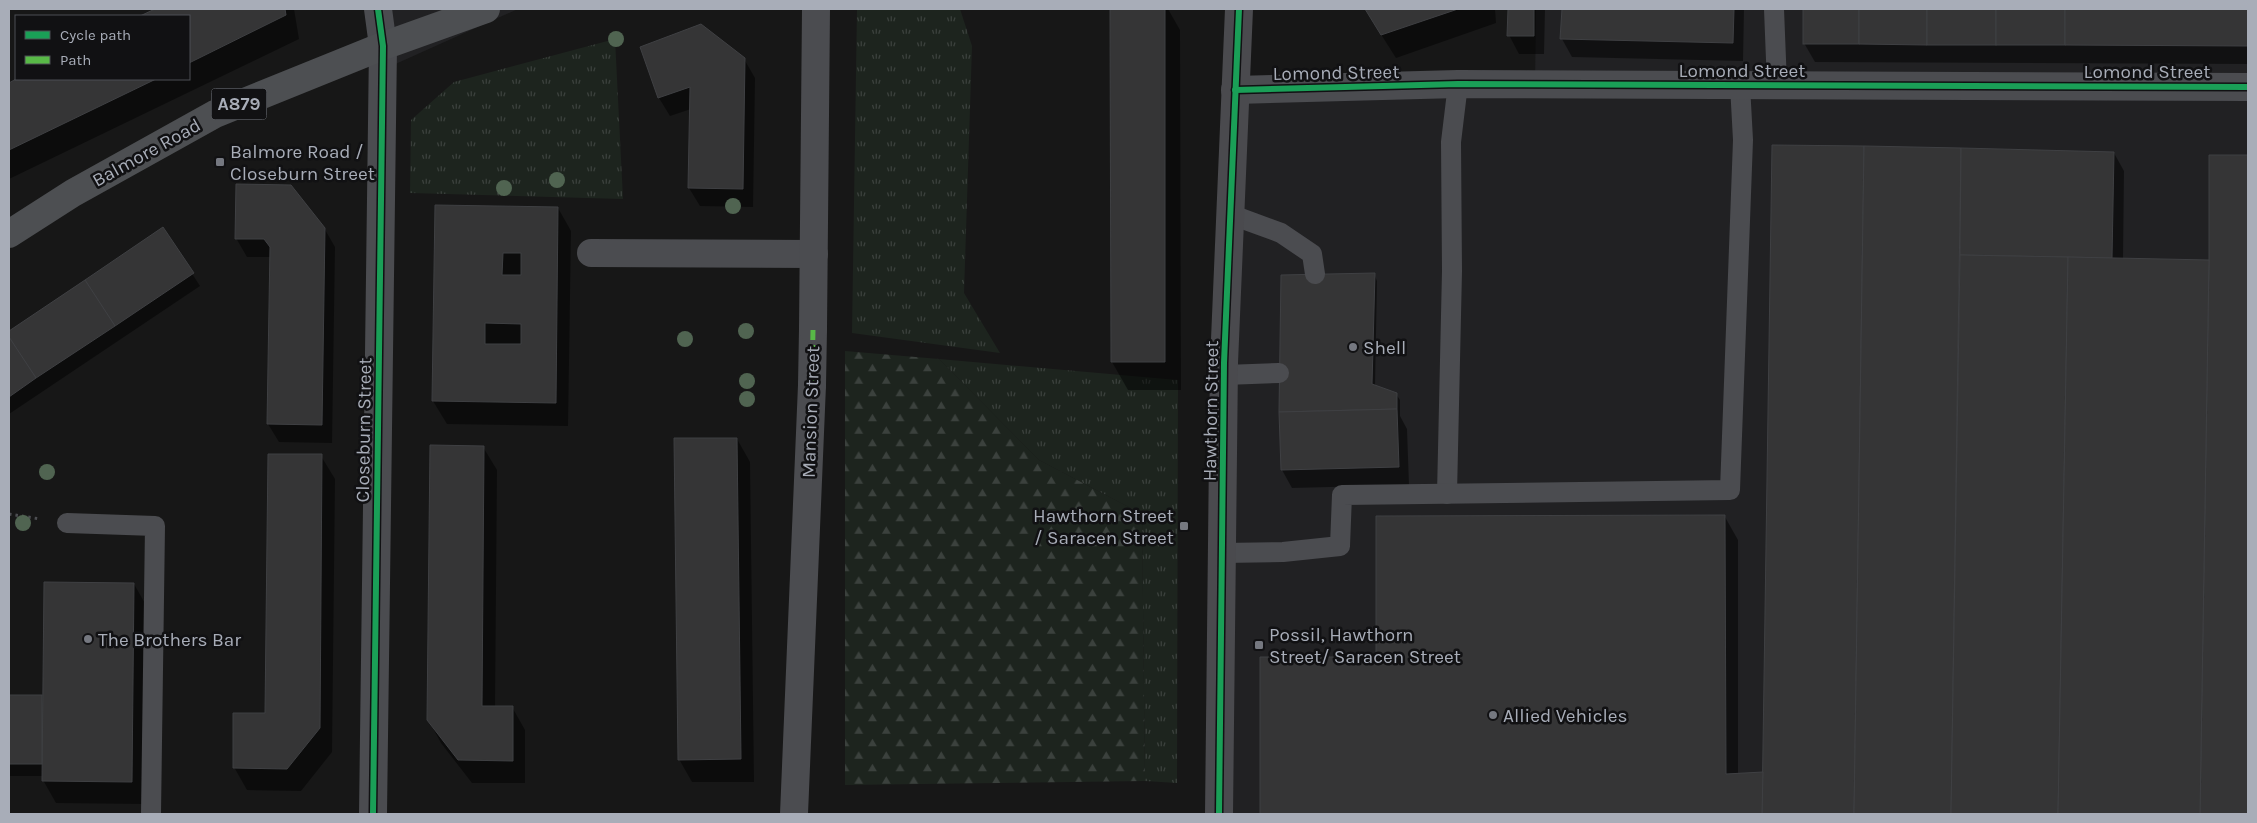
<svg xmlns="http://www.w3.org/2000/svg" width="2257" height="823" font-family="Karla,sans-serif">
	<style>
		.built { fill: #212123 }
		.grass { fill: url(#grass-tufts) }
		.forest { fill: url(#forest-firs) }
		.shadow { fill: #0007 }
		.building { fill: #353536; stroke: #3f4043; fill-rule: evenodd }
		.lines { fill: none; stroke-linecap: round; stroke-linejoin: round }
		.path { stroke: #4d4e52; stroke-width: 3; stroke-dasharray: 2.5 4; stroke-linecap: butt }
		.service { stroke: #4b4c50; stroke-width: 20 }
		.pedestrian { stroke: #4b4c50; stroke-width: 28 }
		.minor { stroke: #4b4c50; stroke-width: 28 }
		.secondary { stroke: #4a4a4e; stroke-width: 28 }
		.primary { stroke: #4d4f52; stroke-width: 28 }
		.quiet { stroke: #58b947; stroke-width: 5; stroke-dasharray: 10 5; stroke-linecap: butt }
		.cycleway-casing { stroke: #111113; stroke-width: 9 }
		.cycleway { stroke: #1a9f57; stroke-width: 6 }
		.tree { fill: #506451 }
		.poi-dot { fill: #757880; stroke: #111113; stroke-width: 2 }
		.labels { text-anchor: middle; stroke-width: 5; stroke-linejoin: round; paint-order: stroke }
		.shield { fill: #111113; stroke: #7b7e86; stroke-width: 1 }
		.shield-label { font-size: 18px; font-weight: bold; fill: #a8adb8 }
		.street-label { font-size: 19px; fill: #a8adb8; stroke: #111113 }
		.poi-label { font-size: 19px; fill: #a8adb8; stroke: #111113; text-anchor: start }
	</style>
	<defs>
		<pattern id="grass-tufts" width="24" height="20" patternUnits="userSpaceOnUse" patternTransform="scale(1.25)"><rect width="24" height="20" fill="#1d241e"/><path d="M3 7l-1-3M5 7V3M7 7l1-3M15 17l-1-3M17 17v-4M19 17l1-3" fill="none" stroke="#3b413d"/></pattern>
		<pattern id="forest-firs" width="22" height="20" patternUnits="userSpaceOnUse" patternTransform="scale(1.25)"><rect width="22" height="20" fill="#1d241e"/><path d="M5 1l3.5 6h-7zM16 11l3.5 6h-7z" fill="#3b413d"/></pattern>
	</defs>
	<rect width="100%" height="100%" fill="#171717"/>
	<g class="built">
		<polygon points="373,9 518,9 380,71"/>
		<polygon points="1536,9 2248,9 2248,814 1223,814 1235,90 1535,83"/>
	</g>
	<g class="grass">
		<polygon points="857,9 960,9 972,46 964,293 1000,353 852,333"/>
		<polygon points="615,39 623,199 410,193 411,120 454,82"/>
		<polygon points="939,359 1178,380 1177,783 1145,781 1142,514 1039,460"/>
	</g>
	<polygon class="forest" points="845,351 939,359 1039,460 1142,514 1145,781 845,785"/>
	<g class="shadow">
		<polygon points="158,9 294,9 299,39 9,179 9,84 19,79 189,79 189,16 143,16"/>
		<polygon points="1111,9 1168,9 1180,30 1181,390 1128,390 1112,362"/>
		<polygon points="1365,9 1495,9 1496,23 1396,58"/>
		<polygon points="1509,9 1545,9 1544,54 1519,54 1509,35"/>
		<polygon points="1563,9 1744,9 1743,61 1572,57 1562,39"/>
		<polygon points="1804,9 2248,9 2248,64 1815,62 1804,43"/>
		<polygon points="641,47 744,59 755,78 753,207 700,206 689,188 691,109 670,116 659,98"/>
		<polygon points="1774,146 2114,153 2124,171 2123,259 2211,261 2210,156 2248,156 2248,814 1262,814 1261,659 1378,658 1725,517 1738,540 1738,775 1764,777"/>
		<polygon points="436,206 558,208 571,231 568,426 447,424 433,401"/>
		<polygon points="324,228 335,247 332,443 279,442 268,424 271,257 247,257 236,238"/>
		<polygon points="163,229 200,286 9,414 9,332"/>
		<polygon points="1374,274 1377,281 1375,386 1396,394 1400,400 1400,416 1407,429 1409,485 1292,488 1282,470"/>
		<polygon points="737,439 750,462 754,782 692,782 679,759"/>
		<polygon points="483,447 497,470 495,707 512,707 525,730 525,783 472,783 441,743 428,719"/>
		<polygon points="321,456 335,479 332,752 301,791 247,790 234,767 266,715"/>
		<polygon points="134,584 147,607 145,804 56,803 43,780 43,776 9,776 9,696 44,696"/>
	</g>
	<g class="building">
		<polygon points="155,9 285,9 286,15 189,63 189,16 140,16"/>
		<polygon points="1110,9 1165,9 1165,362 1111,362"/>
		<polygon points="1365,9 1458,9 1381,35"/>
		<polygon points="1508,9 1534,9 1534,36 1507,36"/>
		<polygon points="1562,9 1734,9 1733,43 1560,39"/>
		<rect x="1803" y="9" width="56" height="35"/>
		<polygon points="1859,9 1927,9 1927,45 1859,44"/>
		<rect x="1927" y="9" width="69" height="36"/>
		<rect x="1996" y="9" width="69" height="36"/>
		<polygon points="2065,9 2248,9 2248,46 2065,45"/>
		<polygon points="701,24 745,58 743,189 688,188 690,87 658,98 640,47"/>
		<polygon points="16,79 156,79 9,150 9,83"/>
		<polygon points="1772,145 1864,146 1854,814 1762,814"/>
		<polygon points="1864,146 1961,148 1951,814 1854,814"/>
		<polygon points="1961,148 2114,152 2112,258 1960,255"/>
		<polygon points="2209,155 2248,155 2248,814 2200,814 2209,260"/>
		<polygon points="236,184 291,185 325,228 322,425 267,424 270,247 264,239 235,239"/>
		<path d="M435,205L558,207L556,403L432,401ZM503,253H521V275H502ZM485,323L521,324V344H485Z"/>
		<polygon points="163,227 194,273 115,326 85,280"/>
		<polygon points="1960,255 2068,257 2058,814 1951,814"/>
		<polygon points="2068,257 2209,260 2200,814 2058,814"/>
		<polygon points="1375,273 1372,384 1397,393 1397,409 1279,412 1281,275"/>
		<polygon points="85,280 115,326 36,378 9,337 9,331"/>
		<polygon points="9,337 36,378 9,397"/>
		<polygon points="1397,409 1399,467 1281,470 1279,412"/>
		<polygon points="674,438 737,438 741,759 678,760"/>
		<polygon points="430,445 484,446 482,706 513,706 513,761 458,760 427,720"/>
		<polygon points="268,454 322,454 320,728 287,769 233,768 233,713 265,713"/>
		<polygon points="1725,515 1726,774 1763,772 1762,814 1260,814 1260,657 1376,657 1376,516"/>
		<polygon points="44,582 134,583 132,782 42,781"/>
		<rect x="9" y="695" width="33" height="69"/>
	</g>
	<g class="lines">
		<polyline class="path" points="9,514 40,519"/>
		<g class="service">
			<polyline points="1774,9 1777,85"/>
			<polyline points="1232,215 1281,233 1312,254 1315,274"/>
			<polyline points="1225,375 1279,373"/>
			<polyline points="1447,494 1452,271 1451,142 1458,84"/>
			<polyline points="67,523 155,526 151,814"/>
			<polyline points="1222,553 1283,552 1340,546 1342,495 1730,490 1743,140 1740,85"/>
		</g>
		<polyline class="pedestrian" points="812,385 813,329"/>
		<g class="minor">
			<polyline points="1235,90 1458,84 2248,87"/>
			<polyline points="591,253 814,254"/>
			<polyline points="813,329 816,9"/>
			<polyline points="373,814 383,46 378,9"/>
			<polyline points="794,814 812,385"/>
		</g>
		<polyline class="secondary" points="1219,814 1224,363 1239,9"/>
		<polyline class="primary" points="9,234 73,193 215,114 383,46 486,9"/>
		<polyline class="quiet" points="812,385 813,329"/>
		<defs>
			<g id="cycleway">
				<polyline points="1235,90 1458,84 2248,87"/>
				<polyline points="373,814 383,46 378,9"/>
				<polyline points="1219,814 1224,363 1239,9"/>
			</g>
		</defs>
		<use href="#cycleway" class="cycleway-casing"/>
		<use href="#cycleway" class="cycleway"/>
	</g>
	<g class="tree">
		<circle cx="616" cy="39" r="8"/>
		<circle cx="557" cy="180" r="8"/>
		<circle cx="504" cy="188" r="8"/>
		<circle cx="733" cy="206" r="8"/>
		<circle cx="746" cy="331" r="8"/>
		<circle cx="685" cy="339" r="8"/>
		<circle cx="747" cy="381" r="8"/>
		<circle cx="747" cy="399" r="8"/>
		<circle cx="47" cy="472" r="8"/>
		<circle cx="23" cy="523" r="8"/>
	</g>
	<g class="poi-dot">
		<rect x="215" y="157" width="10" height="10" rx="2.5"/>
		<circle cx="1353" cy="347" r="5"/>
		<rect x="1179" y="521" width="10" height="10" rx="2.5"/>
		<circle cx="88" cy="639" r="5"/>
		<rect x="1254" y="640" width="10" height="10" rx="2.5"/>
		<circle cx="1493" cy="715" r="5"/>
	</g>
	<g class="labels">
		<rect class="shield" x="211.5" y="88.5" width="55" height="31" rx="4"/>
		<g class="shield-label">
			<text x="239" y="110">A879</text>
		</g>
		<g class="street-label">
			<text x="1742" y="77">Lomond Street</text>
			<text x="2147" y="78">Lomond Street</text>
			<text transform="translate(1336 72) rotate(-1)" y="7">Lomond Street</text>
			<text transform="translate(146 152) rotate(-29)" y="7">Balmore Road</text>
			<text transform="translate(1210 411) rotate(-89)" y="7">Hawthorn Street</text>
			<text transform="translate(810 412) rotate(-88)" y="7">Mansion Street</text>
			<text transform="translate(363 430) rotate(-89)" y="7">Closeburn Street</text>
		</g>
		<g class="poi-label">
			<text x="230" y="158">Balmore Road /<tspan x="230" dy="22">Closeburn Street</tspan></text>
			<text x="1363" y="354">Shell</text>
			<text x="1174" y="522" text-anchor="end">Hawthorn Street<tspan x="1174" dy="22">/ Saracen Street</tspan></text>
			<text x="1269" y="641">Possil, Hawthorn<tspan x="1269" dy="22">Street/ Saracen Street</tspan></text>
			<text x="98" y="646">The Brothers Bar</text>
			<text x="1503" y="722">Allied Vehicles</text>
		</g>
	</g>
	<rect width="2257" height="823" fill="none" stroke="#a8adb8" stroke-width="20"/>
	<rect x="15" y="15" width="175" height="65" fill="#111113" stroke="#4d4f55"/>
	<rect x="25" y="31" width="25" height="8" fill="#1a9f57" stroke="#4d4f55"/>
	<text x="60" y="40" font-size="15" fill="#a8adb8">Cycle path</text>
	<rect x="25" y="56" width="25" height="8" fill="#58b947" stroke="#4d4f55"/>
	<text x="60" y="65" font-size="15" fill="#a8adb8">Path</text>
</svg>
